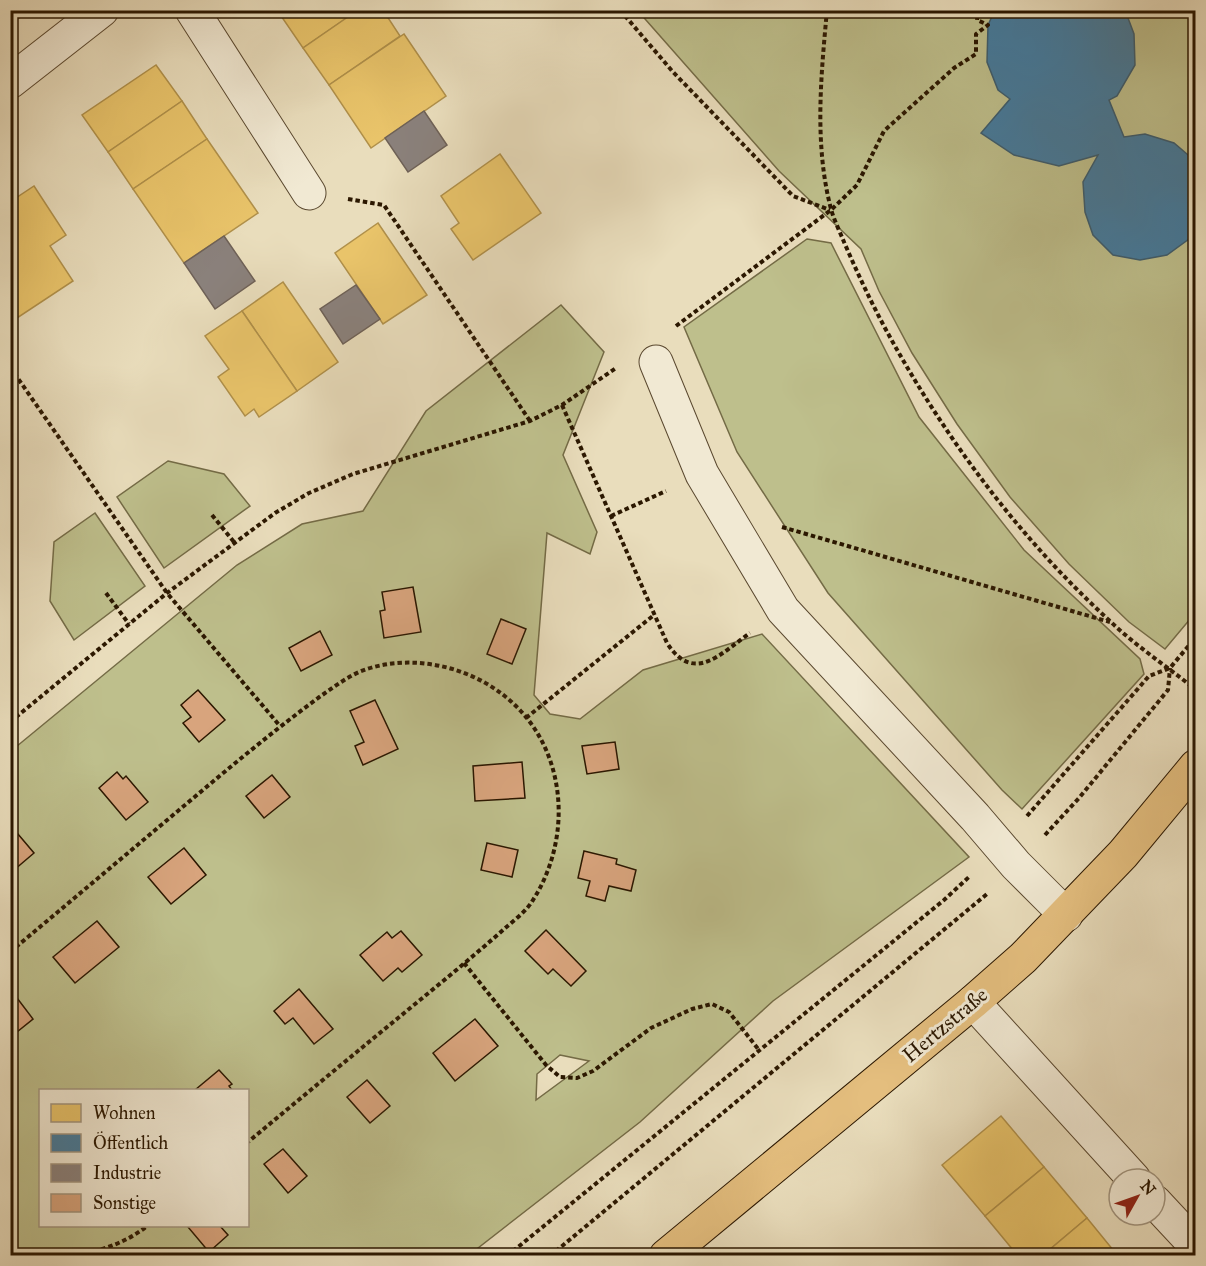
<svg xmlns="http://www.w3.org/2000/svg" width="1206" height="1266" font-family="'IM FELL Great Primer',serif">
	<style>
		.green { fill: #bebf8c; stroke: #746b46; stroke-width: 1.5; fill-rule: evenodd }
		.homes { fill: #e9c46a; stroke: #b0904a; stroke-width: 1.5 }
		.public { fill: #457b9d; stroke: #3d5d6e; stroke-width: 1.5 }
		.industry { fill: #8a817c; stroke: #6e6157; stroke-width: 1.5 }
		.building { fill: #d8a47d; stroke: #2b1700; stroke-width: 1.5 }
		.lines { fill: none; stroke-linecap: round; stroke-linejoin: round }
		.minor-casing { stroke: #5a482f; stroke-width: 35 }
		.major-casing { stroke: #2b1700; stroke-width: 35 }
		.path { stroke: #2b1700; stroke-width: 4; stroke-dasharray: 4.5 3; stroke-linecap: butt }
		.minor { stroke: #f1e9d3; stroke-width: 33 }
		.major { stroke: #e4be7e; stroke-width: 33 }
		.labels { text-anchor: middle; stroke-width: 6; stroke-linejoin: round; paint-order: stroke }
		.street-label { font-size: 21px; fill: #2b1700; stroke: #f1e9d3 }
	</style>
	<rect width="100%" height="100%" fill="#e9ddbc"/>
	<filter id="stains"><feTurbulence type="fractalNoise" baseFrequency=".00333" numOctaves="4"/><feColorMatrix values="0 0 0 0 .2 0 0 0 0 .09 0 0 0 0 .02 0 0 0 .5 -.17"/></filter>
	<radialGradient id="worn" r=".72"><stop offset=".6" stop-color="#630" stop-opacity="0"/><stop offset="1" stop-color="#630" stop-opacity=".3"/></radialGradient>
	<g class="green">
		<polygon points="638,11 1195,11 1196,612 1165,649 1129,622 1069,564 1010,497 957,424 912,353 879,291 861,249 779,171"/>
		<polygon points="807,239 831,243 919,417 1024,550 1140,659 1144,674 1022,809 1002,790 828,593 737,452 684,327"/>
		<path d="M561,305L604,352L563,455L597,532L590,554L547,533L534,695L550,714L580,719L643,670L762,634L969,857L773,1001L640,1122L469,1255L11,1256V751L237,565L302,524L363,511L426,411ZM560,1055L589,1061L536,1100L537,1074ZM40,1090H248V1226H40Z"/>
		<polygon points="168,461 224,474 250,506 164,568 117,497"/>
		<polygon points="95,513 145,586 74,640 50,601 54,542"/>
	</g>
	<g class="homes">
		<polygon points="10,10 33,10 10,23"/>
		<polygon points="277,10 358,10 303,48"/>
		<polygon points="358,10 383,10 400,36 329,85 303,48"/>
		<polygon points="404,34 446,96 371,148 329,85"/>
		<polygon points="156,65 182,101 108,152 82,115"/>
		<polygon points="182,101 207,139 133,189 108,152"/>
		<polygon points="207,139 258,213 184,263 133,189"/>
		<polygon points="500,154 541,213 473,260 451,229 459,223 441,196"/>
		<polygon points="34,186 66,235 50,246 73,281 14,320 10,316 10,202"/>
		<polygon points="378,223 427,295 383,324 335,253"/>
		<polygon points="283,282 338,362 297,391 242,311"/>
		<polygon points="242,311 297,391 259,417 254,409 245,416 218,377 229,369 205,336"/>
		<polygon points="1001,1116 1044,1167 985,1216 942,1165"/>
		<polygon points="1044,1167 1087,1218 1042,1256 1018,1256 985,1216"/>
		<polygon points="1087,1218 1118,1256 1042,1256"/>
	</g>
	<polygon class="public" points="995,10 1125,10 1134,34 1135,65 1117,96 1109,100 1124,137 1145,134 1174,143 1194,160 1196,227 1189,239 1167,255 1140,260 1113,255 1093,235 1085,212 1083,182 1098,155 1059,166 1014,155 981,133 1010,99 998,90 987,62 988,25"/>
	<g class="industry">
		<polygon points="424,111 447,145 408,172 385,138"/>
		<polygon points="224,236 255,281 215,309 184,263"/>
		<polygon points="356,285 380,319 343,344 320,309"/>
	</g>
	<g class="building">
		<polygon points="413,587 421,632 384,638 380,611 385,610 382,592"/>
		<polygon points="501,619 526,629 512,664 487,654"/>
		<polygon points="320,631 332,655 301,671 289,648"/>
		<polygon points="198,690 225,720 199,742 183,723 191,717 181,705"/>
		<polygon points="375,700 398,749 363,765 355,746 364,742 350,711"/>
		<polygon points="615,742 619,769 587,774 582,746"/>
		<polygon points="522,762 525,798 475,801 473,766"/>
		<polygon points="117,772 123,779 126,776 148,802 126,820 99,788"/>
		<polygon points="272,775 290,797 264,818 246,796"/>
		<polygon points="12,827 34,853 14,870 10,866 10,829"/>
		<polygon points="487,843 518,850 512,877 481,870"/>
		<polygon points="184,848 206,875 171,904 148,877"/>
		<polygon points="584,851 617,859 616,864 636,870 631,891 609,886 605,901 586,896 590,881 578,878"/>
		<polygon points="97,921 119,947 75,983 53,957"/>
		<polygon points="546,930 586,971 571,986 553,969 548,974 525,951"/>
		<polygon points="401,931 422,955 402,972 398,968 383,981 360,955 387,932 392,938"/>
		<polygon points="299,989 333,1029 314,1044 293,1018 285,1024 274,1011"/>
		<polygon points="14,994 33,1019 12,1036 10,1033 10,997"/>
		<polygon points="475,1019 498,1046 455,1081 433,1053"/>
		<polygon points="219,1070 232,1084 229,1086 232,1090 195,1090"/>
		<polygon points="367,1080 390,1106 370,1123 347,1097"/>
		<polygon points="283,1149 307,1176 288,1193 264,1164"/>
		<polygon points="190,1226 220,1226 228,1235 209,1252 188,1227"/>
	</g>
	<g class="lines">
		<defs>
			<g id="minor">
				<polyline points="192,10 309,193"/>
				<polyline points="10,82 102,10"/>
				<polyline points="656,362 702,474 783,610 975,817 1016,865 1066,915"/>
				<polyline points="973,1002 1134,1179"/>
				<polyline points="1155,1202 1196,1246"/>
			</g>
			<polyline id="major" points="666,1256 973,1002 1023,958 1123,854 1196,766"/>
		</defs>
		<use href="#minor" class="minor-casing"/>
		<use href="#major" class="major-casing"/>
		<g class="path">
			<polyline points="620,10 673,72 793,196 830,210"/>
			<path d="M827,10C821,76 814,144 831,209C834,220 840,232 844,242C857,272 870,300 885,328C944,437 1019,538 1111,622C1137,647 1168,667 1196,690"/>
			<polyline points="348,199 384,205 530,421"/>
			<polyline points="676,326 831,210 857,185 884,131 954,68 976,54 976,34 988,25 977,20 978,10"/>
			<polyline points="10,367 167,593 280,726"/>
			<path d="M562,405L667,643C694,685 721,653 750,633"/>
			<polyline points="212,515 234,542"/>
			<polyline points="611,516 666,491"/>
			<polyline points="782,527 1110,622"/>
			<polyline points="106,593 129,624"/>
			<polyline points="526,718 654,615"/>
			<polyline points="10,722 167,593 275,513 309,493 353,474 530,421 562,405 616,368"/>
			<polyline points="1027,816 1149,676 1170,668 1196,637"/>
			<polyline points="1045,835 1079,798 1168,690 1170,668"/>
			<path d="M10,952C83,891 155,830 228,769C257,745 287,721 318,698C331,689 344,679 359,672C405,653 463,664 502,694C566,742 575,834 533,900C526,912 513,921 503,930C485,946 467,961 448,977C381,1032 314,1087 248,1142"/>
			<polyline points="464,963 546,1065 560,1077 577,1078 593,1071 651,1028 692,1009 712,1004 729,1012 759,1050"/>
			<polyline points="10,1249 35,1256"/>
			<path d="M72,1256C98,1252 126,1243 147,1226"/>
			<polyline points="507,1256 944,900 970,876"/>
			<polyline points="550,1256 987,894"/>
		</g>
		<use href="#minor" class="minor"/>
		<use href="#major" class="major"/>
	</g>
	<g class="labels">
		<g class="street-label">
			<text transform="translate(945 1025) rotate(-40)" y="7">Hertzstraße</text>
		</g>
	</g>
	<rect width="1206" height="1266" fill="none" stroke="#e9ddbc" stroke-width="36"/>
	<rect x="12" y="12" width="1182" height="1242" fill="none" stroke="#2b1700" stroke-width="3"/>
	<rect x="18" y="18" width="1170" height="1230" fill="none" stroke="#2b1700" stroke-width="1.5"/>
	<rect x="39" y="1089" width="210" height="138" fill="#f1e9d3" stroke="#a2957f" stroke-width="1.5"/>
	<rect x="51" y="1104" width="30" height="18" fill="#e9c46a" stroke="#a2957f" stroke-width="1.5"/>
	<text x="93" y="1119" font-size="18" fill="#2b1700">Wohnen</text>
	<rect x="51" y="1134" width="30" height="18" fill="#457b9d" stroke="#a2957f" stroke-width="1.5"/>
	<text x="93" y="1149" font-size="18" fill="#2b1700">Öffentlich</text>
	<rect x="51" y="1164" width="30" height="18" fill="#8a817c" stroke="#a2957f" stroke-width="1.5"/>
	<text x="93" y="1179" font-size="18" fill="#2b1700">Industrie</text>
	<rect x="51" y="1194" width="30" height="18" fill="#d8a47d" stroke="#a2957f" stroke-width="1.5"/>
	<text x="93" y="1209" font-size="18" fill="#2b1700">Sonstige</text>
	<g transform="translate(1137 1197) rotate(50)"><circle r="28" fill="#f1e9d3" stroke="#a2957f" stroke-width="1.5"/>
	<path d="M0-4.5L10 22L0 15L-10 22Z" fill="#8f2418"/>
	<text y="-9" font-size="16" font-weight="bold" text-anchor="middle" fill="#2b1700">N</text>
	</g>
	<rect width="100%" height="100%" filter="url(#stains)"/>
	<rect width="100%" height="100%" fill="url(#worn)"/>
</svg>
